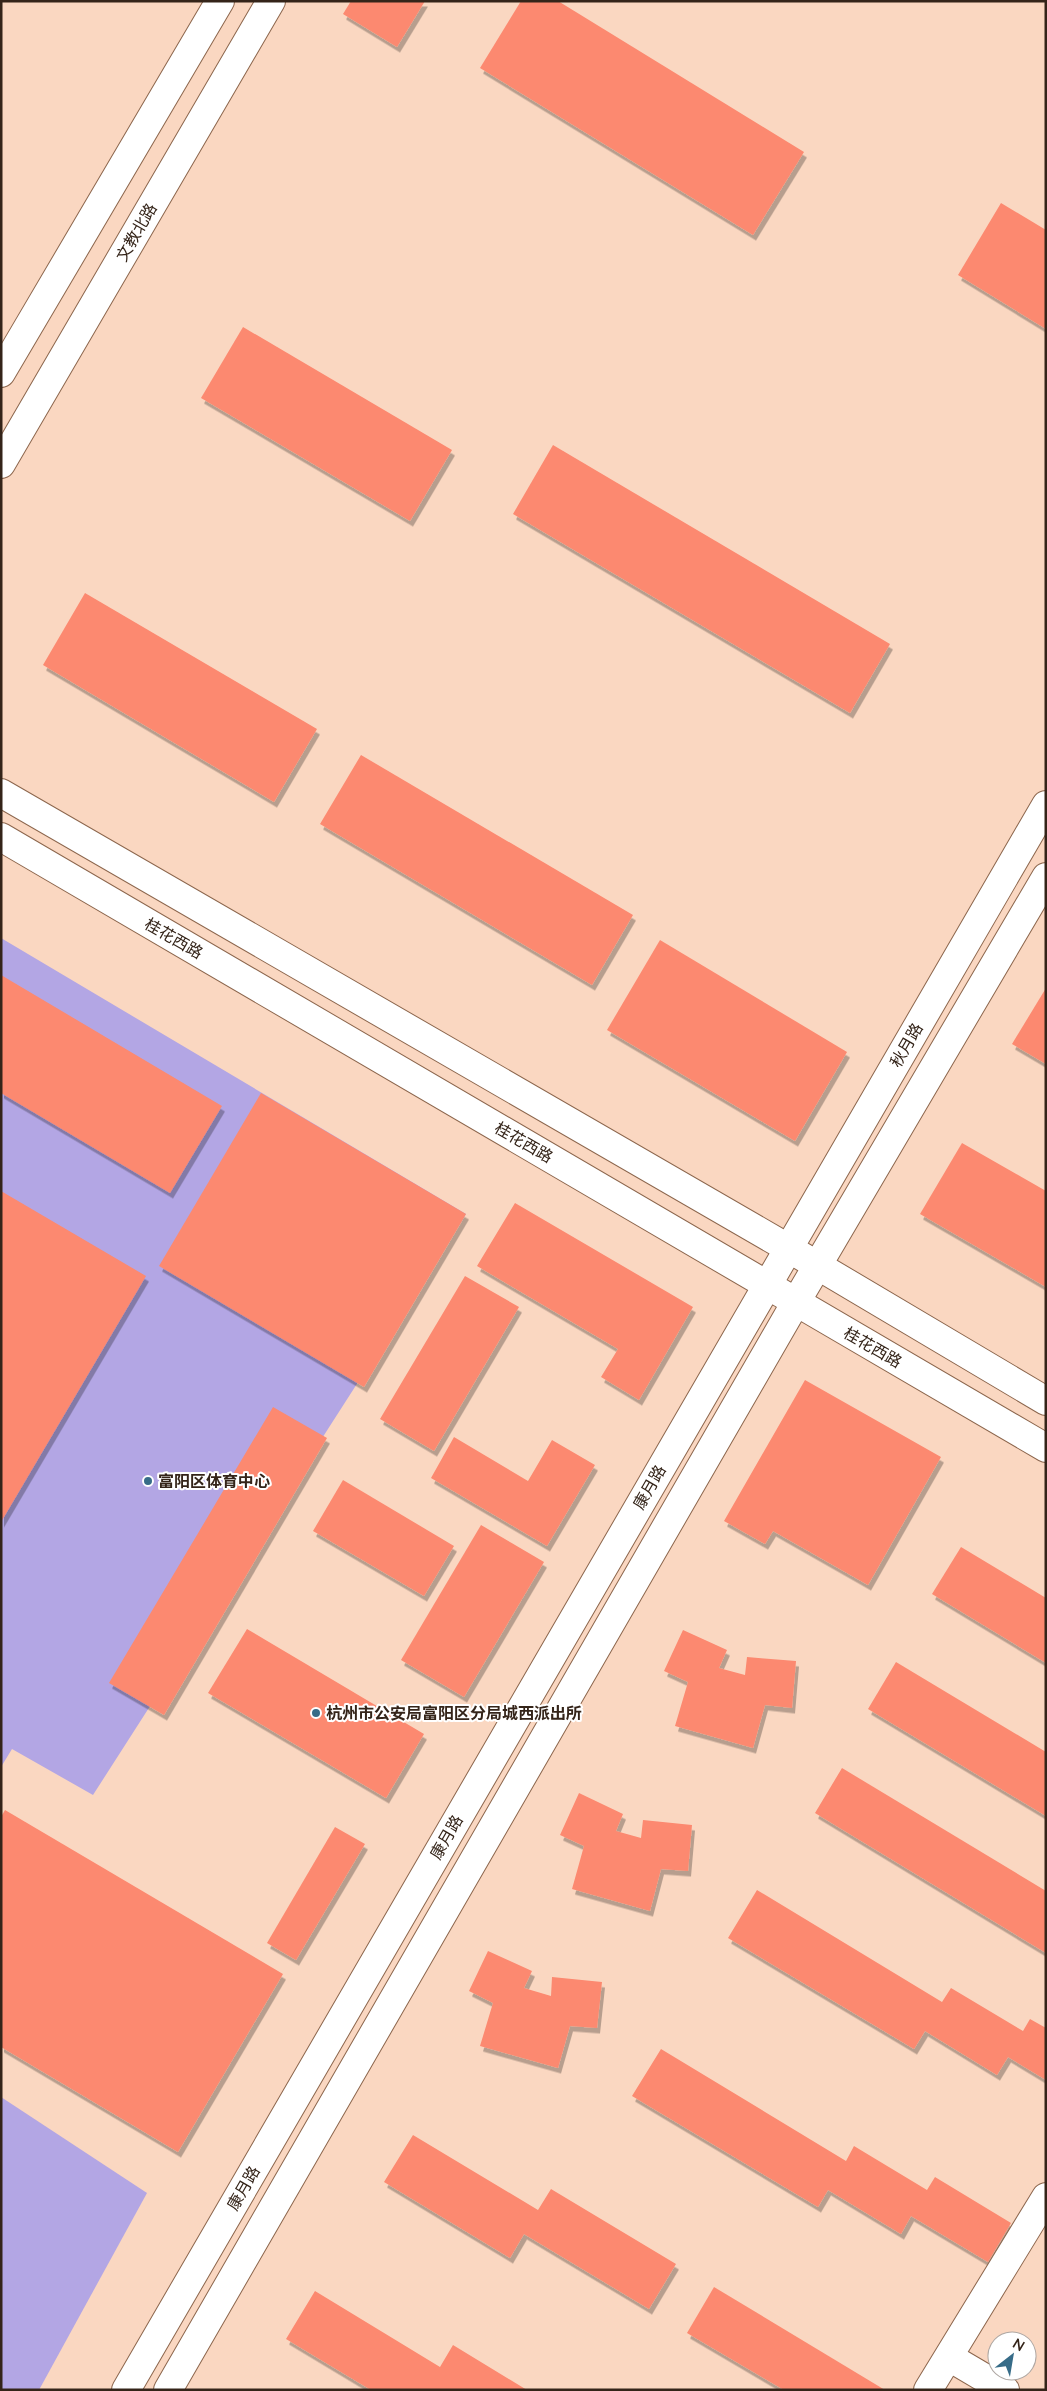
<svg xmlns="http://www.w3.org/2000/svg" width="1047" height="2391" font-family="Lato,'Noto Sans SC',sans-serif">
	<style>
		.green { fill: #b3a6e4 }
		.building { fill: #fc8970; filter: url(#shadow) }
		.lines { fill: none; stroke-linecap: round; stroke-linejoin: round }
		.minor-casing { stroke: #8c664d; stroke-width: 30 }
		.tertiary-casing { stroke: #8c664d; stroke-width: 30 }
		.secondary-casing { stroke: #8c664d; stroke-width: 30 }
		.minor { stroke: #fff; stroke-width: 28 }
		.tertiary { stroke: #fff; stroke-width: 28 }
		.secondary { stroke: #fff; stroke-width: 28 }
		.poi-dot { fill: #376c88; stroke: #fff; stroke-width: 2 }
		.labels { text-anchor: middle; stroke-width: 4; stroke-linejoin: round; paint-order: stroke }
		.street-label { font-size: 16px; fill: #342419; stroke: #fff }
		.poi-label { font-size: 16px; font-weight: bold; fill: #342419; stroke: #fff; text-anchor: start }
	</style>
	<defs>
		<filter id="shadow"><feDropShadow dx="3" dy="5.5" stdDeviation="0" flood-color="#0004"/></filter>
	</defs>
	<rect width="100%" height="100%" fill="#fad7c1"/>
	<g class="green">
		<polygon points="1,938 466,1214 93,1795 12,1749 1,1767"/>
		<polygon points="1,2097 147,2193 39,2390 1,2390"/>
	</g>
	<g class="building">
		<polygon points="351,1 425,1 397,47 343,14"/>
		<polygon points="521,1 558,1 804,152 753,235 480,68"/>
		<polygon points="1001,203 1046,230 1046,329 958,275"/>
		<polygon points="243,327 452,450 410,521 201,398"/>
		<polygon points="553,445 890,644 850,713 513,514"/>
		<polygon points="85,593 317,729 274,802 43,665"/>
		<polygon points="361,755 633,915 592,985 320,824"/>
		<polygon points="660,940 847,1052 795,1141 607,1030"/>
		<polygon points="1,975 222,1106 170,1193 1,1093"/>
		<polygon points="1046,988 1046,1064 1012,1044"/>
		<polygon points="261,1093 466,1214 364,1387 159,1266"/>
		<polygon points="962,1143 1046,1191 1046,1287 920,1214"/>
		<polygon points="1,1191 146,1276 1,1522"/>
		<polygon points="515,1203 693,1307 639,1400 601,1377 618,1349 477,1266"/>
		<polygon points="465,1276 519,1307 434,1451 380,1419"/>
		<polygon points="805,1380 941,1457 868,1585 773,1531 765,1544 724,1521"/>
		<polygon points="273,1407 327,1438 164,1715 109,1683"/>
		<polygon points="454,1437 528,1481 552,1440 595,1465 547,1546 431,1478"/>
		<polygon points="343,1480 454,1546 424,1596 313,1531"/>
		<polygon points="481,1525 544,1562 464,1697 401,1660"/>
		<polygon points="961,1547 1046,1598 1046,1663 932,1594"/>
		<polygon points="247,1629 424,1734 386,1798 208,1693"/>
		<polygon points="683,1630 727,1650 719,1668 745,1675 747,1657 796,1661 792,1708 765,1705 753,1748 675,1726 688,1682 664,1671"/>
		<polygon points="896,1662 1046,1752 1046,1816 868,1709"/>
		<polygon points="842,1768 1046,1891 1046,1953 815,1813"/>
		<polygon points="579,1793 623,1814 616,1831 641,1838 643,1820 692,1825 688,1871 661,1869 650,1911 572,1889 584,1846 560,1835"/>
		<polygon points="5,1810 283,1974 178,2152 1,2047 1,1817"/>
		<polygon points="335,1827 365,1844 296,1960 267,1943"/>
		<polygon points="757,1890 942,2002 951,1988 1023,2031 1030,2019 1046,2028 1046,2080 1008,2057 997,2075 925,2031 914,2049 728,1938"/>
		<polygon points="488,1951 532,1971 524,1988 551,1996 552,1977 602,1982 597,2028 570,2026 558,2068 480,2046 493,2003 469,1991"/>
		<polygon points="661,2049 846,2161 854,2146 927,2190 935,2177 1011,2223 988,2262 911,2216 901,2234 828,2190 818,2207 632,2096"/>
		<polygon points="413,2135 538,2210 551,2189 676,2264 649,2309 524,2234 510,2258 384,2182"/>
		<polygon points="714,2287 885,2390 784,2390 687,2333"/>
		<polygon points="315,2291 440,2367 453,2345 527,2390 371,2390 286,2339"/>
	</g>
	<g class="lines">
		<defs>
			<g id="minor">
				<polyline points="949,2357 1005,2390"/>
				<polyline points="928,2390 1046,2197"/>
			</g>
			<g id="tertiary">
				<polyline points="1,373 220,1"/>
				<polyline points="1,464 271,1"/>
				<polyline points="126,2390 1046,805"/>
				<polyline points="168,2390 796,1302 1046,877"/>
			</g>
			<g id="secondary">
				<polyline points="1,793 788,1248 1046,1401"/>
				<polyline points="1,837 1046,1448"/>
			</g>
		</defs>
		<use href="#minor" class="minor-casing"/>
		<use href="#tertiary" class="tertiary-casing"/>
		<use href="#secondary" class="secondary-casing"/>
		<use href="#minor" class="minor"/>
		<use href="#tertiary" class="tertiary"/>
		<use href="#secondary" class="secondary"/>
	</g>
	<g class="poi-dot">
		<circle cx="148" cy="1481" r="5"/>
		<circle cx="316" cy="1713" r="5"/>
	</g>
	<g class="labels">
		<g class="street-label">
			<text transform="translate(136 232) rotate(-60)" y="6">文教北路</text>
			<text transform="translate(174 938) rotate(30)" y="6">桂花西路</text>
			<text transform="translate(906 1045) rotate(-60)" y="6">秋月路</text>
			<text transform="translate(524 1142) rotate(30)" y="6">桂花西路</text>
			<text transform="translate(873 1347) rotate(30)" y="6">桂花西路</text>
			<text transform="translate(649 1487) rotate(-60)" y="6">康月路</text>
			<text transform="translate(446 1837) rotate(-60)" y="6">康月路</text>
			<text transform="translate(243 2188) rotate(-60)" y="6">康月路</text>
		</g>
		<g class="poi-label">
			<text x="158" y="1487">富阳区体育中心</text>
			<text x="326" y="1719">杭州市公安局富阳区分局城西派出所</text>
		</g>
	</g>
	<rect width="1047" height="2391" fill="none" stroke="#342419" stroke-width="5"/>
	<g transform="translate(1012 2356) rotate(31)"><circle r="24" fill="#ffffff" stroke="#aea7a3"/>
	<path d="M0-4L9 19L0 12L-9 19Z" fill="#376c88"/>
	<text y="-8" font-size="14" font-weight="bold" text-anchor="middle" fill="#342419">N</text>
	</g>
</svg>
